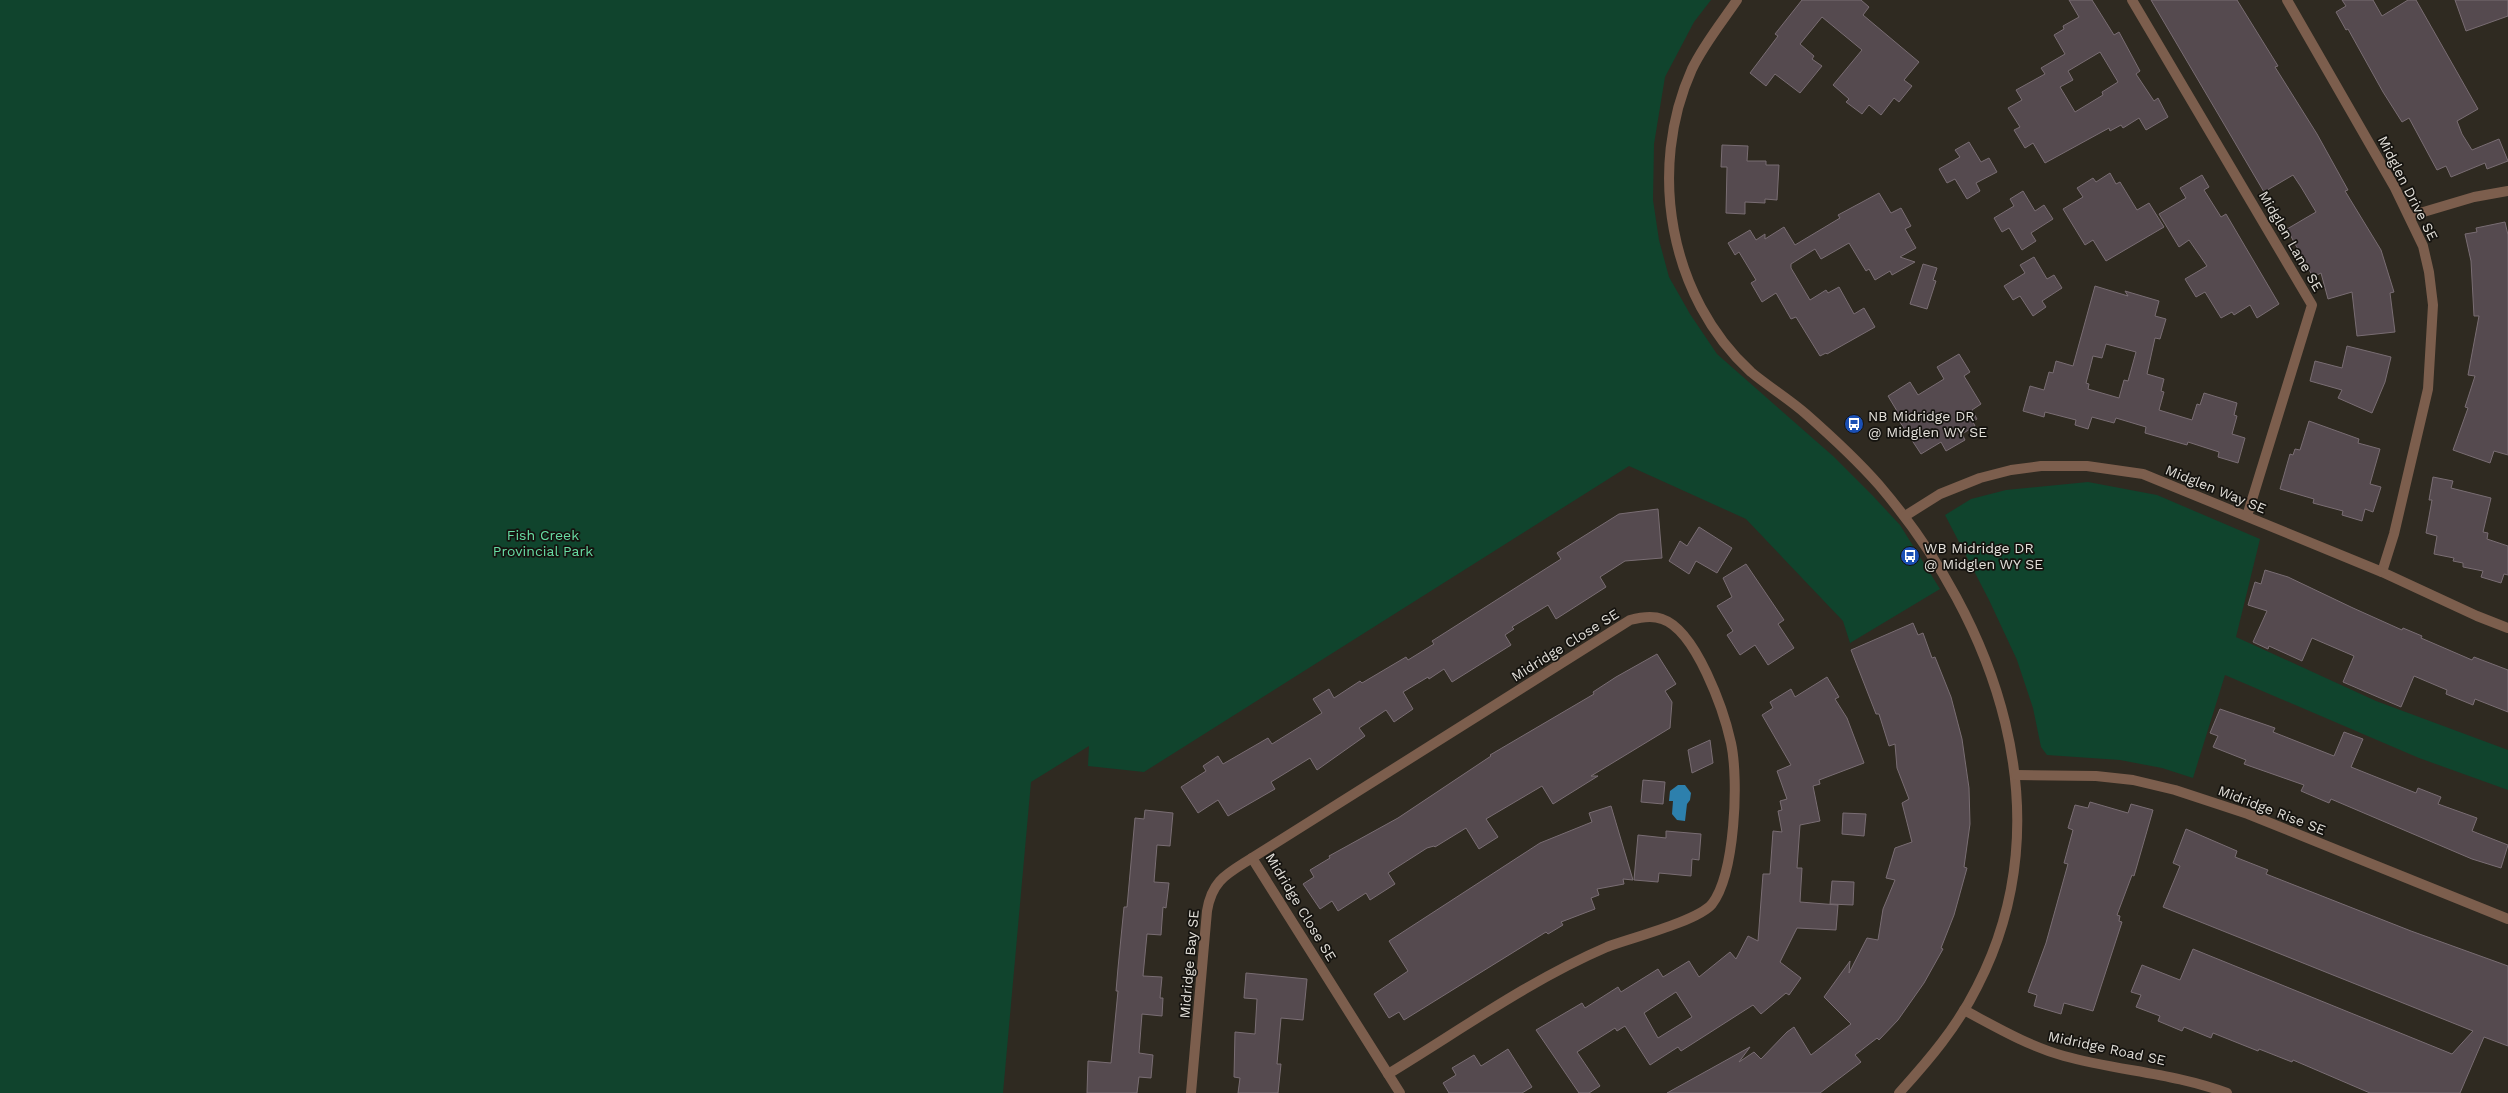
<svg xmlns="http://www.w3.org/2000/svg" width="2508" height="1093" font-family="'Work Sans',sans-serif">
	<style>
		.green { fill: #10442d }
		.water { fill: #2d80ad }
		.building { fill: #554a4f; stroke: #796d73; fill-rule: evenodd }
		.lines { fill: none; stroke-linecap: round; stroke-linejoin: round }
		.minor { stroke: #7c5e4d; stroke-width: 10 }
		.labels { text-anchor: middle; stroke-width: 3.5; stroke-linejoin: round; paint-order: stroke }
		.street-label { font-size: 14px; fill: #e3e0da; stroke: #15130f }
		.poi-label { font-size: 14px; fill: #e3e0da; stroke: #15130f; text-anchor: start }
		.park-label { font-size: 14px; fill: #68dda4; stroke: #15130f }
	</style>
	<rect width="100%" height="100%" fill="#2f2a21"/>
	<g class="green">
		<polygon points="0,0 1711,0 1694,22 1665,77 1654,144 1653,200 1659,240 1669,277 1690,314 1717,354 1833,456 1873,496 1900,525 1940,589 1850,643 1843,621 1746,519 1629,466 1144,772 1088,766 1089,746 1031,782 1003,1093 0,1093"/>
		<polygon points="2088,482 2157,495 2260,539 2236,637 2376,701 2508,750 2508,790 2419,758 2225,675 2193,778 2162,768 2120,760 2047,755 2041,747 2033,708 2017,660 1989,600 1945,515 1971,499 2006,490"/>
	</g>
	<polygon class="water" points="1678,785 1685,785 1691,793 1690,800 1687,804 1685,821 1677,820 1672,814 1673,801 1669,801 1670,791"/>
	<g class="building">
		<polygon points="1802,0 1861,0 1869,7 1863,15 1919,62 1904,80 1912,86 1899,102 1894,98 1881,115 1869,105 1862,114 1846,102 1849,99 1833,85 1862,50 1822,17 1800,44 1814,56 1812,59 1822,66 1800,93 1775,74 1766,86 1750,73 1778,36 1775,34"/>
		<path d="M2069,0H2092L2114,35L2119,32L2140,71L2136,74L2154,101L2158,98L2168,117L2146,130L2139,118L2123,128L2121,125L2110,131L2109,128L2045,163L2033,143L2025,148L2014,130L2020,127L2008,108L2022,100L2016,90L2045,74L2041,68L2065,54L2054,35L2064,29L2063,26L2079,17ZM2100,52L2118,82L2102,92L2103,95L2075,112L2060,87L2073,80L2068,71Z"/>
		<polygon points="2151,0 2237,0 2278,66 2275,67 2317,134 2348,190 2345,191 2381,250 2394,292 2390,293 2395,332 2357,336 2352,292 2328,299 2321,273 2313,277 2287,229 2316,212 2301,187 2293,175 2264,192"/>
		<polygon points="2342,0 2373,0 2382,16 2408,0 2416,0 2478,109 2457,121 2462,134 2472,150 2499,139 2508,161 2487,169 2485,163 2451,177 2446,166 2437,170 2409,118 2402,122 2383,92 2348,29 2346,30 2336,12 2346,6"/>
		<polygon points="2455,0 2508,0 2508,16 2466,31"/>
		<polygon points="1969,142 1981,162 1989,158 1997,172 1976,183 1980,191 1967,199 1955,179 1947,183 1939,169 1960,157 1955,150"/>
		<polygon points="1722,145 1748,146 1747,161 1766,161 1766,165 1779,165 1777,200 1765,199 1765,203 1745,202 1745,214 1726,213 1727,167 1721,167"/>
		<polygon points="2110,173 2116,184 2120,182 2137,210 2149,203 2164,227 2106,261 2093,240 2085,245 2063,209 2083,197 2077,188 2093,178 2096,182"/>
		<polygon points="2202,175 2209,187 2204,190 2221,217 2226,214 2279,304 2257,318 2250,305 2234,315 2232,312 2221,318 2205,292 2196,297 2185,279 2207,266 2189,240 2179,247 2159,214 2186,198 2180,188"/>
		<polygon points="2023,191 2035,211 2044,205 2053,219 2031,233 2036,241 2022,250 2009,228 2002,232 1994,218 2014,206 2010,199"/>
		<polygon points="1879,193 1891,213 1901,208 1911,226 1905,229 1916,248 1900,257 1915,262 1892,275 1890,271 1875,280 1869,269 1866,271 1849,243 1821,259 1815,249 1791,264 1791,268 1810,300 1826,290 1828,293 1839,287 1854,314 1864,308 1875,327 1827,354 1826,353 1820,356 1796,317 1791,319 1776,293 1762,302 1751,283 1756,280 1739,252 1735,255 1728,243 1750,230 1756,240 1765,234 1765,239 1784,227 1795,245 1840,218 1838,215"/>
		<polygon points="2505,222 2508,235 2508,455 2494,451 2490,463 2453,450 2468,408 2465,407 2475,376 2468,375 2479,316 2474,316 2471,261 2465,234 2477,232 2476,228"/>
		<polygon points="2034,257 2047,279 2054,275 2062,288 2042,301 2046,307 2033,316 2020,296 2013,300 2004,286 2025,273 2020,265"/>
		<polygon points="1923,264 1937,268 1933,280 1936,281 1927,309 1910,304"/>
		<path d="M2095,286L2128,296L2125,291L2159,301L2155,316L2166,319L2160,339L2155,338L2147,374L2164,379L2161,391L2164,392L2159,410L2192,420L2197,404L2200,405L2204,393L2237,403L2234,415L2237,416L2232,434L2245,438L2238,463L2218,457L2219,452L2188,442L2187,445L2145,433L2146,427L2116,418L2114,423L2092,417L2088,429L2075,425L2076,420L2045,412L2044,417L2023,411L2030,386L2044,390L2049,372L2053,373L2056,361L2073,366ZM2106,344L2136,352L2128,381L2124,380L2119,398L2088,389L2089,384L2086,383L2093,356L2102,358Z"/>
		<polygon points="2347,346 2391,357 2385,382 2372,413 2338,398 2342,390 2310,381 2315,361 2342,368"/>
		<polygon points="1959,354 1970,372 1964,376 1981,404 1972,410 1977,419 1973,422 1975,426 1962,434 1965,440 1946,451 1941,442 1921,454 1894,413 1897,411 1888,396 1910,382 1918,395 1944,379 1937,367"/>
		<polygon points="2309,421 2359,439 2358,443 2380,449 2370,484 2381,487 2373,512 2365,509 2362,521 2342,515 2343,511 2313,503 2314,499 2280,489 2290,454 2293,455 2295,449 2300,450"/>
		<polygon points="2433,477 2453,481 2451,488 2491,498 2483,532 2488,533 2487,539 2508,546 2508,575 2504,574 2501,583 2481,577 2483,571 2463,567 2463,563 2453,561 2454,558 2434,554 2437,536 2426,533 2432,500 2429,500"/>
		<polygon points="1658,509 1662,558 1625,561 1600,577 1606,587 1556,619 1548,605 1512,627 1514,629 1505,635 1511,645 1452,682 1444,669 1429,679 1428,677 1403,692 1413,709 1394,722 1386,710 1359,728 1365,736 1317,770 1310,758 1271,782 1275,789 1228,816 1218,800 1198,813 1181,787 1206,771 1203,766 1218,756 1223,764 1268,738 1272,744 1322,713 1313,699 1329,689 1334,698 1360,681 1362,683 1406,657 1408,660 1434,644 1432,641 1561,559 1557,553 1619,514"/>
		<polygon points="1699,527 1732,548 1717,573 1696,561 1689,574 1669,561 1680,541 1687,546"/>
		<polygon points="1746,564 1784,620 1778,624 1794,648 1768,665 1755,645 1740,655 1727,635 1733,631 1717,606 1732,597 1723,578"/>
		<polygon points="2265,570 2288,577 2353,608 2402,630 2403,628 2422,636 2421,638 2472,660 2474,657 2508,670 2508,712 2475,699 2473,705 2446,694 2447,690 2414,676 2401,707 2343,682 2354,656 2312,638 2302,661 2269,646 2268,649 2253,642 2267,611 2248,605 2255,582 2261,584"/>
		<polygon points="1913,623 1918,635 1923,633 1932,658 1935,657 1951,697 1962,739 1969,788 1970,824 1964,867 1967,868 1954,915 1941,948 1943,949 1924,983 1898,1020 1879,1040 1877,1038 1855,1055 1861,1062 1820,1093 1667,1093 1750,1047 1739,1062 1754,1052 1761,1059 1787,1032 1794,1027 1811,1055 1851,1024 1824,997 1850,961 1849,973 1867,938 1878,940 1883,909 1895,880 1886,878 1895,848 1912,842 1902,803 1909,799 1897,768 1895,744 1889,746 1879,714 1876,714 1851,650"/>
		<polygon points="1657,654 1676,684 1665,691 1672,702 1670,728 1591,776 1598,776 1553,804 1542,786 1486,819 1498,837 1479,849 1466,828 1435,847 1434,846 1427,848 1388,873 1395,884 1370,900 1366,893 1338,911 1332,901 1320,909 1303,884 1314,877 1310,870 1330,858 1329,856 1398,818 1491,756 1490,755 1594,694 1593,692 1616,677"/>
		<path d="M1827,677L1839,697L1835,699L1847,718L1864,763L1819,780L1820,784L1813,786L1820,821L1800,825L1797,868H1802L1800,902L1838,905L1836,930L1797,928L1780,962L1801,978L1789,995L1786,993L1761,1014L1753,1005L1681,1051L1678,1047L1650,1065L1625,1026L1617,1031L1615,1028L1577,1052L1600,1086L1589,1093H1579L1536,1030L1582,1003L1585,1008L1618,987L1621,992L1658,969L1663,977L1689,961L1699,977L1730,952L1736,959L1748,936L1758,941L1763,874H1770L1773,831L1782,832L1778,811L1782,810L1780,801L1787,799L1777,771L1791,765L1762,715L1773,708L1770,702L1791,689L1795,697ZM1676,992L1692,1017L1658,1038L1644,1013Z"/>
		<polygon points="2220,709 2275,728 2273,732 2334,756 2344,732 2363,739 2351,767 2416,793 2418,788 2441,797 2438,804 2477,818 2472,831 2508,845 2501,868 2472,859 2331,799 2329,803 2301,791 2304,785 2244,764 2246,760 2213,747 2218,736 2210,733"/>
		<polygon points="1710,740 1713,763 1692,773 1688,750"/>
		<polygon points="1643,780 1665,782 1663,804 1641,802"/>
		<polygon points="2090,802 2128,813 2131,804 2153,810 2134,876 2132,875 2117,915 2120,916 2119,921 2122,922 2093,1011 2064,1003 2061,1014 2034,1006 2037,995 2028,992 2046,943 2068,864 2064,863 2073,830 2068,828 2075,805 2088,808"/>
		<polygon points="1611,806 1633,880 1623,879 1624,884 1597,889 1599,895 1591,898 1595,909 1561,922 1563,925 1548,934 1546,932 1404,1020 1399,1012 1389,1018 1374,994 1408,971 1389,941 1540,843 1592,822 1589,813"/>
		<polygon points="1145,810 1173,813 1170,846 1157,845 1154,882 1169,883 1166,908 1163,907 1161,935 1147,934 1143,976 1162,977 1160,998 1163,998 1162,1016 1142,1014 1139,1053 1153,1055 1151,1078 1139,1077 1137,1093 1087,1093 1088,1061 1111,1063 1118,991 1116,991 1118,968 1124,907 1127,907 1135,818 1144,819"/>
		<polygon points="1843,813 1866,814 1864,836 1842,834"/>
		<polygon points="2186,829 2237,851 2235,857 2268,870 2266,874 2411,931 2508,966 2508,1046 2484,1037 2460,1093 2370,1093 2293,1060 2292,1062 2259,1049 2258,1051 2213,1033 2211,1038 2184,1027 2182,1031 2158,1021 2160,1016 2136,1007 2141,995 2131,992 2142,965 2180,980 2193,949 2452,1054 2473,1031 2163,907 2180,866 2173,863"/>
		<polygon points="1666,831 1701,834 1699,860 1692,859 1691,876 1659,873 1658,882 1634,880 1638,835 1666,838"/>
		<polygon points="1832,881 1854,882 1853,905 1830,904"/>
		<polygon points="1246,973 1307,979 1303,1020 1281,1018 1277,1064 1281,1064 1278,1093 1238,1093 1240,1078 1234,1077 1235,1032 1255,1034 1257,999 1244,998"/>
		<polygon points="1508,1049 1532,1087 1522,1093 1449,1093 1443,1083 1456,1075 1452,1068 1474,1055 1481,1066"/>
	</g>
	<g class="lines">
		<g class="minor">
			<path d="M1737,0C1722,22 1704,44 1692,69C1647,169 1669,297 1751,372C1769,387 1789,399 1806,414C1831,436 1857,460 1879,485C1996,622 2066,815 1977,987C1957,1027 1929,1060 1899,1093"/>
			<polyline points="2132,0 2312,305 2247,516"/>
			<polyline points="2287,0 2395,188 2423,246 2429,272 2433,305 2428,389 2394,534 2382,572"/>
			<polyline points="2410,216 2474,197 2508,191"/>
			<polyline points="1905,516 1940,494 1980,478 2011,470 2041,466 2087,466 2143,474 2382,572 2477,616 2508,628"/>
			<polyline points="2016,775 2096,776 2133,780 2175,790 2248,814 2508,919"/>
			<polyline points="1252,858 1400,1093"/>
			<path d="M1964,1010C1996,1027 2028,1046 2064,1056C2118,1071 2174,1073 2227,1093"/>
			<path d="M1191,1093L1207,911C1212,880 1227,874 1252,858L1630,620C1641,617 1652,615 1662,619C1696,630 1724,711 1731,743C1739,780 1735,874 1712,904C1698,921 1631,938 1607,947C1530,980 1459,1031 1388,1074"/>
		</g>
	</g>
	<defs>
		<symbol id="bus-disc" viewBox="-11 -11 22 22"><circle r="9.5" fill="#1a4fb4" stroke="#15130f"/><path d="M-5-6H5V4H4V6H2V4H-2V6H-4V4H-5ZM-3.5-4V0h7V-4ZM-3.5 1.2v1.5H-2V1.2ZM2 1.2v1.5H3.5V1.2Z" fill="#fff"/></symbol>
	</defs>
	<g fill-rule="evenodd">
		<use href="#bus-disc" x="1843" y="413" width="22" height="22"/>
		<use href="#bus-disc" x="1899" y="545" width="22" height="22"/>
	</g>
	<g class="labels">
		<g class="street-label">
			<text transform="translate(2408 188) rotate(63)" y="5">Midglen Drive SE</text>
			<text transform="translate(2291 241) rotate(60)" y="5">Midglen Lane SE</text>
			<text transform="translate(2216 489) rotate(22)" y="5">Midglen Way SE</text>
			<text transform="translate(1565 645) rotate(-32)" y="5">Midridge Close SE</text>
			<text transform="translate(2272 810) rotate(21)" y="5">Midridge Rise SE</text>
			<text transform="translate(1301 907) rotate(59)" y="5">Midridge Close SE</text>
			<text transform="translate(1189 964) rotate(-85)" y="5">Midridge Bay SE</text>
			<text transform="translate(2107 1048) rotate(12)" y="5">Midridge Road SE</text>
		</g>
		<g class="poi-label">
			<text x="1868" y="421">NB Midridge DR<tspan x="1868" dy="16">@ Midglen WY SE</tspan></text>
			<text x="1924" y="553">WB Midridge DR<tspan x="1924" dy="16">@ Midglen WY SE</tspan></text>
		</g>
		<g class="park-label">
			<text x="543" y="540">Fish Creek<tspan x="543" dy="16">Provincial Park</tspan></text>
		</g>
	</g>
</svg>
